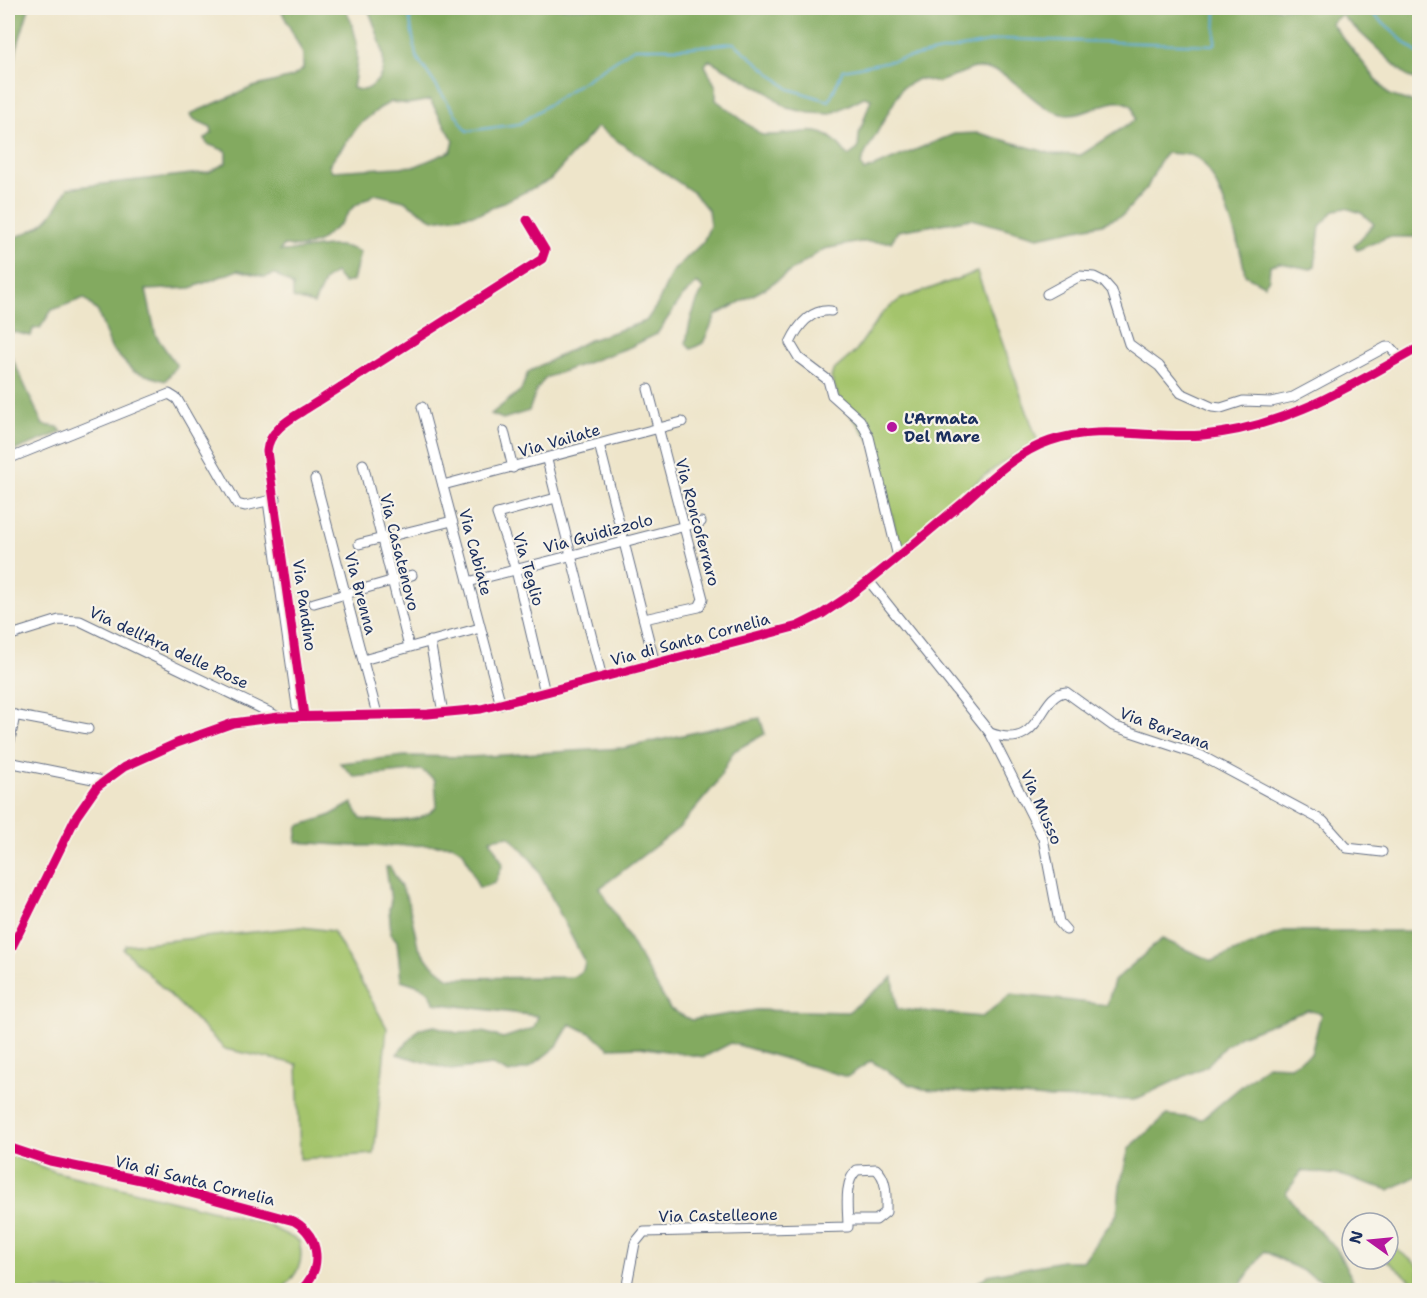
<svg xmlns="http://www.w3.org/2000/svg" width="1427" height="1298" font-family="'Shantell Sans',sans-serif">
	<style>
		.green { fill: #a4c46c; stroke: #607a65; stroke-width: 1.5 }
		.forest { fill: #83aa60; stroke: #4f6c5f; stroke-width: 1.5; fill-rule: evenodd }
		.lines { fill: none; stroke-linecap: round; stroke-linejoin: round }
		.stream { stroke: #63aedc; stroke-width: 2 }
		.minor-casing { stroke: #656f84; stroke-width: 11 }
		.minor { stroke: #fff; stroke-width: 9 }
		.cycleway-casing { stroke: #f7f3e8; stroke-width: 13 }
		.cycleway { stroke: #d6006c; stroke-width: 9 }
		.poi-dot { fill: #b5179e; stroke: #f7f3e8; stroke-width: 2 }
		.labels { text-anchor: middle; stroke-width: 4.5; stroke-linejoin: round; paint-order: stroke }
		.poi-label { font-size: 16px; font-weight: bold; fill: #1b2f5e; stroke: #f7f3e8; text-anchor: start }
		.street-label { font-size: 16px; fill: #1b2f5e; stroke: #f7f3e8 }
	</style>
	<rect width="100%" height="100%" fill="#f7f3e8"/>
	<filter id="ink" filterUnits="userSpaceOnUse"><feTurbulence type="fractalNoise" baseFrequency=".0167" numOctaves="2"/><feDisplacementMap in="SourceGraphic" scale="12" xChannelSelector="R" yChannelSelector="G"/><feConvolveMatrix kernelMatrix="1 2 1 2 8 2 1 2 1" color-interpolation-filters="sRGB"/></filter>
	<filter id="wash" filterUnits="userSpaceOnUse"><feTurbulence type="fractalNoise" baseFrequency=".008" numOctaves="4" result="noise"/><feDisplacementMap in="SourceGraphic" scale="24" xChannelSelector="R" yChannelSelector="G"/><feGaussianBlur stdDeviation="1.35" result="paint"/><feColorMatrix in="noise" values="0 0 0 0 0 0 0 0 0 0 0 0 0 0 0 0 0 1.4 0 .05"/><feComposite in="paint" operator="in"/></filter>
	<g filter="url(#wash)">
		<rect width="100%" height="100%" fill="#eee5ca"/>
		<g class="green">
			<path d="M977,272L1038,442C986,467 943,512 900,548L874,445L840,401L831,378L833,371L855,352L883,312L901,299Z"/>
			<polygon points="302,927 333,931 387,1028 374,1154 300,1159 297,1064 225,1049 123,949 126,945"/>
			<path d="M8,1154L56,1172L263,1223L299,1241C305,1263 297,1275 281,1290H8Z"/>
			<polygon points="1388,1243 1419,1266 1419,1287 1385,1259 1388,1259"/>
		</g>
		<g class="forest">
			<polygon points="8,8 29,8 17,48 13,72 8,74"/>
			<path d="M280,8H345C360,36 359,57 353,88C362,91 367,91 374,84C395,66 375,30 368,8H1419V80L1408,77L1341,15L1331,23L1389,95L1419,104V237H1388L1357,250L1354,246L1374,224L1361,213L1346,208L1335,210L1320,226L1315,266L1310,269L1280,263L1270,265L1269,279L1264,285L1245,275C1242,250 1219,179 1202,162C1193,153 1179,154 1167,153L1160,161L1147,188L1123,215L1102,224L1038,237L971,219L898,231L891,242H860L824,249L764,289L716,315L703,343L691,349L686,344C689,323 693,308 703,289L697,283L682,297L657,334L630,347L545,378L536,391L529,411L503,419L491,414L521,390L528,372L587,341L646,321L657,305L672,272L703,242L710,226L708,210L694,193L597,127L550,180L481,213L434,220L404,201L375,194L353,207L339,225L318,242L304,247L283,246L280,251C309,252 333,238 360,252L353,281L344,283L335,273L325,280L314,304L293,298V286L275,274L265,277L238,270L191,288L146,290L156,336L177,366L165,381L133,371L111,348L98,312L84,298L52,310L40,328L33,329L31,336L8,331V240C46,226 48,223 68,188L209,172L226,163V151L207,144L205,139L212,133L211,127L195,120L190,114L253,87L292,77L303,69V54ZM709,60L767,92L787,108L810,113L831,114L864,97L871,99L859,134L858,149L848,156C822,117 802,137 762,135L716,100V87L705,65ZM974,68C982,69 994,69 1001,73C1024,86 1040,112 1067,115C1089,117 1115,91 1133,107L1135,120L1081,155L1053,154L979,133L954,134L864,171L861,164L865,154L902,88L918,79L939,82ZM430,100L454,141L451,151L416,166L332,171L329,165L359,125L380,108L391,102L408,104Z"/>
			<polygon points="8,349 43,425 58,427 62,432 8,453"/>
			<path d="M760,718L765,734L734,751L715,785L679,828L600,888L670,1009L691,1020L756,1010L848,1012L893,977L897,1009L982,1017L1011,994L1107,1005L1114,981L1162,939L1212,961L1284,931H1419V1175L1389,1190L1340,1175L1302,1171L1286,1193L1299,1211L1336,1248L1358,1290H1340L1264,1251L1237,1290H967L988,1275L1062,1261H1083L1117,1214L1120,1186L1129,1148L1167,1115L1202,1119L1267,1065L1290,1066L1311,1054L1321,1014L1308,1010L1240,1036L1225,1046L1207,1066L1134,1100L1048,1098L923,1089L909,1084L871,1061L847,1077L731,1043L704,1057L640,1047L609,1048L592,1034L570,1024L557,1046L529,1068L509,1073L492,1065L451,1070L397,1054L419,1029L435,1026L457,1033L483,1032L503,1038L534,1028L538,1016L434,1003C431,986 415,985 401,980L397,941L391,934L389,909L391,901L386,867H390L408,900L418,946L430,963L449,978L573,977L583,970L585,963L534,863L509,836L490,839L503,864L495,883L479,888L463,851L452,845L354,846L296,842L298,826L329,816L352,803L361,819C384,821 421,826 437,806L435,780L421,770L355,777L340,763L405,756L469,757L624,748Z"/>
		</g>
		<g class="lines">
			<g class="stream">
				<polyline points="408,8 416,56 467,131 519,124 634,48 682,48 734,43 789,89 829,101 843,70 1004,39 1215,45 1216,8"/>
				<polyline points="1366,8 1420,56"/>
			</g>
		</g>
	</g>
	<g filter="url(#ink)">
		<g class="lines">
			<defs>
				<g id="minor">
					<polyline points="1047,294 1080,276 1094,277 1104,282 1112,291 1129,344 1159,366 1181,393 1212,407 1221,408 1243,401 1271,402 1293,397 1386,347 1390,347 1400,358"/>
					<path d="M831,311C811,309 798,326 790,343L799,358L828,380L832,395L860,420L869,437L898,557"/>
					<polyline points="422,407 501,705"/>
					<polyline points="504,431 513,468"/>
					<polyline points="599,444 655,664"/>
					<polyline points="8,459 169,394 177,399 237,504 245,506 276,499"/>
					<polyline points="547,460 602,678"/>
					<polyline points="363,464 409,647"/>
					<polyline points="315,479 377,714"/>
					<polyline points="443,485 682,422"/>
					<polyline points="268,501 297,706"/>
					<polyline points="359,544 452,521"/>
					<path d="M869,581L990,733C1042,753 1038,694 1066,692L1113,726L1200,755L1323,821L1347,848L1382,852"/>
					<polyline points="468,582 701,522"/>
					<polyline points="314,603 412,575"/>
					<polyline points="644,619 699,607 703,599 648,389"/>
					<polyline points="8,636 59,620 80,621 279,717"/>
					<polyline points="430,641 443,713"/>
					<polyline points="363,660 480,628"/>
					<polyline points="545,693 516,570 497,514 556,498"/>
					<polyline points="8,714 88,729"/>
					<path d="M304,716L267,451C269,430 290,419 306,409L542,259L545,250L527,220"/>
					<polyline points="990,733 1043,838 1059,922 1066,930"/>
					<polyline points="8,751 15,715"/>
					<polyline points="8,762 103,781"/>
					<path d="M8,955L76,817L97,787L124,767L177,743L233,723L279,717L428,714L481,709L798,626L822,614L849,596C889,566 926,533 965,501C990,479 1017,452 1050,441C1099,424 1152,439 1203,435C1285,428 1350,386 1420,347"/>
					<path d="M8,1147L50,1161L150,1182L294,1221C321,1237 323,1269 301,1290"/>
					<path d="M626,1290L635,1243L644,1232L848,1227C848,1210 843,1182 857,1170L876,1169C888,1179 886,1198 886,1212L876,1220H848"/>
				</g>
			</defs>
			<use href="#minor" class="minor-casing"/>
			<use href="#minor" class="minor"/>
			<defs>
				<g id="cycleway">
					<path d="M304,716L267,451C269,430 290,419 306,409L542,259L545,250L527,220"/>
					<path d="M8,955L76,817L97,787L124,767L177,743L233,723L279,717L428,714L481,709L798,626L822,614L849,596C889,566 926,533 965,501C990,479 1017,452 1050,441C1099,424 1152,439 1203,435C1285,428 1350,386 1420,347"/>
					<path d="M8,1147L50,1161L150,1182L294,1221C321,1237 323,1269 301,1290"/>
				</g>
			</defs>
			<use href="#cycleway" class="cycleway-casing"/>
			<use href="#cycleway" class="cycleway"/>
		</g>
	</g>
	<circle class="poi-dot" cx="892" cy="427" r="6"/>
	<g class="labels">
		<g class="poi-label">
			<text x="904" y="424">L'Armata<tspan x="904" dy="18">Del Mare</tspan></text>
		</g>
		<g class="street-label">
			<text transform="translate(559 440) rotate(-16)" y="6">Via Vailate</text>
			<text transform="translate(698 522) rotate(75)" y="6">Via Roncoferraro</text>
			<text transform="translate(598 533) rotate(-15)" y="6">Via Guidizzolo</text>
			<text transform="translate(400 552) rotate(76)" y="6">Via Casatenovo</text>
			<text transform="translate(476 552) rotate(75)" y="6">Via Cabiate</text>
			<text transform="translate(529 569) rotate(74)" y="6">Via Teglio</text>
			<text transform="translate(361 593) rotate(75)" y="6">Via Brenna</text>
			<text transform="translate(305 605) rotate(82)" y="6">Via Pandino</text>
			<text transform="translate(690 639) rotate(-15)" y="6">Via di Santa Cornelia</text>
			<text transform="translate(169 647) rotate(25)" y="6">Via dell'Ara delle Rose</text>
			<text transform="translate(1165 728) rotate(20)" y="6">Via Barzana</text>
			<text transform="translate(1042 807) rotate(66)" y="6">Via Musso</text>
			<text transform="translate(195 1180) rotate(14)" y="6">Via di Santa Cornelia</text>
			<text transform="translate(718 1215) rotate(-1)" y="6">Via Castelleone</text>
		</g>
	</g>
	<rect width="1427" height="1298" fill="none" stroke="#f7f3e8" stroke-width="30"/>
	<g transform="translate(1370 1241) rotate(285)"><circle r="28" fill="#f7f3e8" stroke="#9fa5b1" stroke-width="1.5"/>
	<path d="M0-4.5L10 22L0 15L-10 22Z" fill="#b5179e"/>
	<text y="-9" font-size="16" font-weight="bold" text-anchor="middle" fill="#1b2f5e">N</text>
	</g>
</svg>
